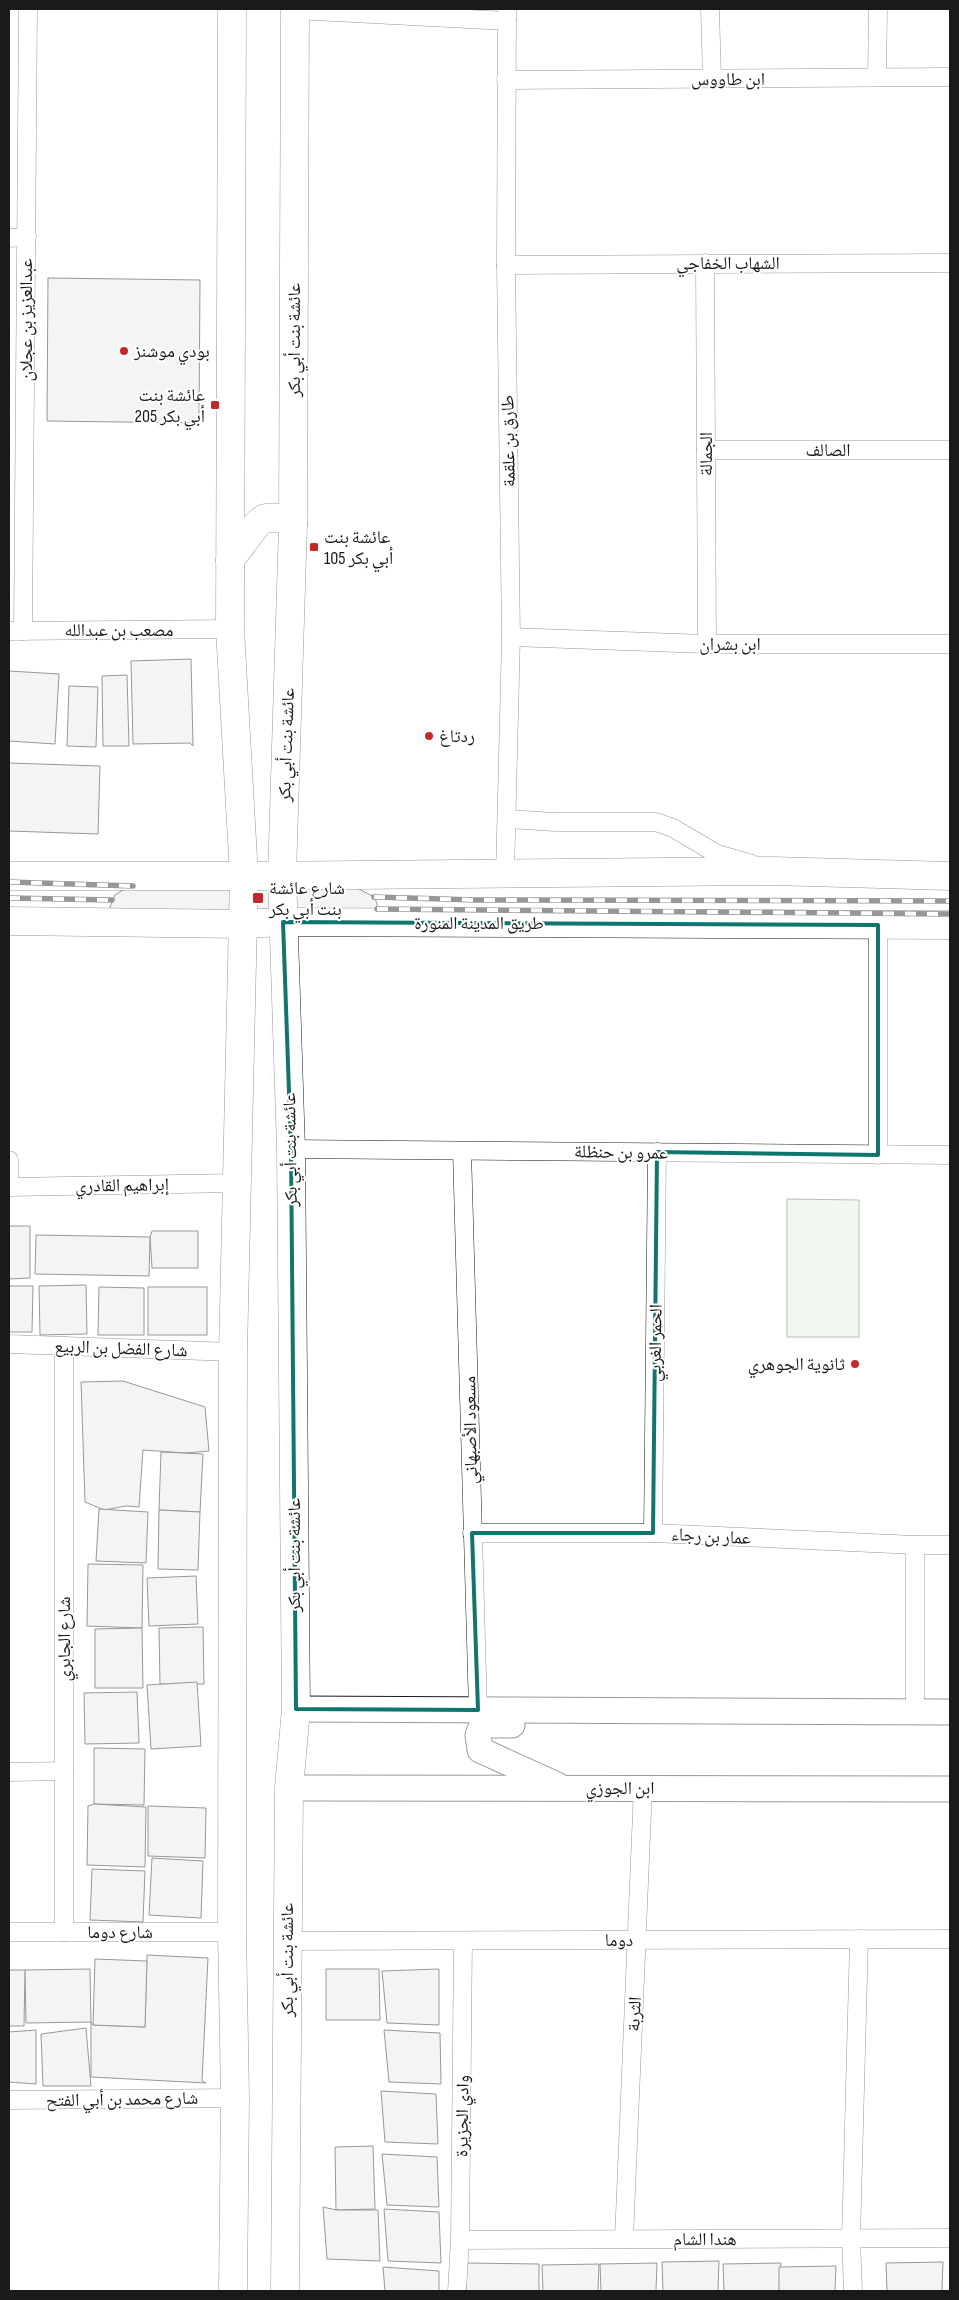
<svg xmlns="http://www.w3.org/2000/svg" width="959" height="2300" font-family="'Sofia Sans Condensed','Noto Naskh Arabic',sans-serif">
	<style>
		.green { fill: #e0efe3; stroke: #6a6a6a }
		.building { fill: #e6e6e6; stroke: #1a1a1a }
		.lines { fill: none; stroke-linecap: round; stroke-linejoin: round }
		.street-casing { stroke: #1a1a1a; stroke-width: 19 }
		.secondary-casing { stroke: #1a1a1a; stroke-width: 27 }
		.primary-casing { stroke: #1a1a1a; stroke-width: 29 }
		.street { stroke: #fff; stroke-width: 18 }
		.secondary { stroke: #fff; stroke-width: 25 }
		.primary { stroke: #fff; stroke-width: 28 }
		.rail-casing { stroke: #1a1a1a; stroke-width: 5.5 }
		.rail { stroke: #fff; stroke-width: 4; stroke-dasharray: 11; stroke-linecap: butt }
		.marked { fill: none; stroke: #0f766e; stroke-width: 4; stroke-linejoin: round }
		.poi-dot { fill: #c62828; stroke: #fff; stroke-width: 2 }
		.labels { text-anchor: middle; stroke-width: 4; stroke-linejoin: round; paint-order: stroke }
		.street-label { font-size: 18px; fill: #1a1a1a; stroke: #fff }
		.poi-label { font-size: 18px; fill: #1a1a1a; stroke: #fff; text-anchor: start }
	</style>
	<rect width="100%" height="100%" fill="#fff"/>
	<polygon class="green" points="787,1199 859,1200 859,1337 787,1337"/>
	<g class="building">
		<polygon points="48,278 200,280 199,423 47,421"/>
		<polygon points="191,659 193,746 190,743 133,744 131,661"/>
		<polygon points="9,671 59,674 55,744 9,741"/>
		<polygon points="127,675 129,746 103,746 102,676"/>
		<polygon points="69,686 98,687 96,747 67,746"/>
		<polygon points="9,763 100,766 98,834 9,831"/>
		<polygon points="346,882 374,897 377,903 377,913 108,912 115,895 126,888"/>
		<polygon points="9,1226 30,1226 30,1278 9,1279"/>
		<polygon points="152,1231 198,1231 198,1268 152,1268 150,1237"/>
		<polygon points="36,1235 150,1237 149,1276 35,1274"/>
		<polygon points="86,1285 87,1334 40,1335 39,1286"/>
		<polygon points="9,1286 33,1286 32,1332 9,1332"/>
		<polygon points="99,1287 144,1288 144,1335 98,1335"/>
		<rect x="148" y="1287" width="59" height="48"/>
		<polygon points="123,1381 205,1407 209,1451 186,1453 143,1450 139,1507 126,1506 104,1510 85,1502 81,1382"/>
		<polygon points="161,1452 203,1454 200,1512 159,1510"/>
		<polygon points="99,1509 148,1512 146,1563 96,1561"/>
		<polygon points="159,1510 200,1512 198,1570 158,1569"/>
		<polygon points="88,1564 143,1565 142,1628 87,1626"/>
		<polygon points="196,1576 198,1624 149,1626 147,1578"/>
		<polygon points="203,1627 204,1684 160,1684 159,1628"/>
		<polygon points="142,1628 143,1688 95,1688 95,1629"/>
		<polygon points="197,1682 201,1746 151,1749 147,1685"/>
		<polygon points="137,1692 139,1743 85,1744 84,1693"/>
		<polygon points="94,1748 145,1749 144,1805 94,1804"/>
		<polygon points="94,1804 146,1807 145,1867 87,1865 88,1806"/>
		<polygon points="148,1806 206,1808 205,1858 148,1856"/>
		<polygon points="152,1858 203,1861 201,1918 149,1915"/>
		<polygon points="92,1869 145,1871 143,1922 90,1920"/>
		<polygon points="147,1955 208,1958 202,2081 206,2083 91,2077 91,2022 93,2025 145,2027"/>
		<polygon points="95,1959 147,1961 145,2027 93,2025"/>
		<polygon points="90,1969 91,2022 26,2023 25,1970"/>
		<polygon points="326,1969 379,1969 380,2020 326,2020"/>
		<polygon points="439,1969 439,2025 387,2023 382,1971"/>
		<polygon points="9,1970 25,1970 24,2026 9,2026"/>
		<polygon points="86,2028 91,2086 43,2086 41,2034"/>
		<polygon points="36,2030 36,2084 9,2082 9,2032"/>
		<polygon points="384,2030 440,2033 441,2084 389,2082"/>
		<polygon points="381,2091 436,2094 438,2144 385,2142"/>
		<polygon points="373,2146 375,2209 336,2210 335,2147"/>
		<polygon points="382,2154 437,2157 439,2207 387,2205"/>
		<polygon points="323,2207 336,2210 378,2210 380,2261 327,2259"/>
		<polygon points="384,2209 439,2212 441,2263 388,2261"/>
		<polygon points="719,2261 718,2291 663,2291 662,2262"/>
		<polygon points="943,2262 942,2291 887,2291 886,2263"/>
		<polygon points="467,2263 539,2264 539,2291 466,2291"/>
		<polygon points="657,2263 656,2291 601,2291 600,2264"/>
		<polygon points="781,2263 779,2291 724,2291 723,2264"/>
		<polygon points="599,2264 598,2291 543,2291 542,2265"/>
		<polygon points="836,2266 835,2291 779,2291 779,2267"/>
		<polygon points="383,2267 439,2271 439,2291 385,2291"/>
	</g>
	<g class="lines">
		<defs>
			<g id="street">
				<polyline points="710,9 712,79"/>
				<polyline points="295,10 507,21"/>
				<polyline points="877,77 878,9"/>
				<polyline points="506,80 950,77"/>
				<polyline points="9,238 27,237"/>
				<polyline points="705,263 707,644"/>
				<polyline points="506,265 950,263"/>
				<polyline points="706,450 950,450"/>
				<polyline points="9,631 230,629"/>
				<polyline points="23,631 28,9"/>
				<polyline points="511,637 707,644 950,644"/>
				<polyline points="507,819 555,822 656,822 673,828 717,854 752,864"/>
				<polyline points="505,874 511,637 506,265 507,9"/>
				<polyline points="291,1149 950,1155"/>
				<polyline points="462,1151 478,1710"/>
				<polyline points="878,1155 878,925"/>
				<polyline points="9,1160 9,1187"/>
				<polyline points="9,1187 236,1183"/>
				<polyline points="9,1344 233,1352"/>
				<polyline points="64,1346 64,1932"/>
				<polyline points="472,1533 653,1533 915,1545 950,1545"/>
				<polyline points="653,1533 657,1152"/>
				<polyline points="915,1712 915,1545"/>
				<polyline points="9,1772 64,1771"/>
				<polyline points="9,1932 232,1932"/>
				<polyline points="287,1941 950,1939"/>
				<polyline points="9,2100 235,2098"/>
				<polyline points="624,2239 643,1788"/>
				<polyline points="460,2240 950,2238"/>
				<polyline points="457,2291 460,2240 463,1941"/>
				<polyline points="853,2291 851,2238 859,1939"/>
			</g>
			<g id="secondary">
				<polyline points="296,1709 950,1712"/>
				<polyline points="512,1725 482,1725 478,1735 480,1750 557,1785"/>
				<polyline points="289,1788 950,1789"/>
			</g>
			<g id="primary">
				<polyline points="232,9 230,629 244,876 233,1352 232,1932 235,2098 233,2291"/>
				<polyline points="230,560 258,523 265,518 281,518 293,524"/>
				<polyline points="9,876 244,876 773,871 950,876"/>
				<polyline points="9,921 241,924 283,922 950,925"/>
				<polyline points="285,2291 289,1788 296,1709 291,1149 282,875 293,524 295,9"/>
			</g>
		</defs>
		<use href="#street" class="street-casing"/>
		<use href="#secondary" class="secondary-casing"/>
		<use href="#primary" class="primary-casing"/>
		<use href="#street" class="street"/>
		<use href="#secondary" class="secondary"/>
		<use href="#primary" class="primary"/>
		<defs>
			<g id="rail">
				<polyline points="9,882 133,886"/>
				<polyline points="374,897 476,900 950,901"/>
				<polyline points="9,898 112,900"/>
				<polyline points="377,909 950,914"/>
			</g>
		</defs>
		<use href="#rail" class="rail-casing"/>
		<use href="#rail" class="rail"/>
	</g>
	<path d="M0 0H959V2300H0ZM283,922L878,925V1155L657,1152L653,1533H472L478,1710L296,1709L291,1149Z" fill="#fff" fill-opacity=".55" fill-rule="evenodd"/>
	<path class="marked" d="M283,922L878,925V1155L657,1152L653,1533H472L478,1710L296,1709L291,1149Z"/>
	<g class="poi-dot">
		<circle cx="124" cy="351" r="5"/>
		<rect x="210" y="400" width="10" height="10" rx="2.5"/>
		<rect x="309" y="542" width="10" height="10" rx="2.5"/>
		<circle cx="429" cy="736" r="5"/>
		<rect x="252" y="892" width="12" height="12" rx="2.5"/>
		<circle cx="855" cy="1364" r="5"/>
	</g>
	<g class="labels">
		<g class="street-label">
			<text x="728" y="85">ابن طاووس</text>
			<text x="728" y="269">الشهاب الخفاجي</text>
			<text transform="translate(26 320) rotate(-90)" y="6">عبدالعزيز بن عجلان</text>
			<text transform="translate(294 340) rotate(-90)" y="6">عائشة بنت أبي بكر</text>
			<text transform="translate(508 441) rotate(-91)" y="6">طارق بن علقمة</text>
			<text x="828" y="456">الصالف</text>
			<text transform="translate(706 454) rotate(-90)" y="6">الجمالة</text>
			<text x="119" y="636">مصعب بن عبدالله</text>
			<text x="730" y="650">ابن بشران</text>
			<text transform="translate(286 745) rotate(-88)" y="6">عائشة بنت أبي بكر</text>
			<text x="479" y="929">طريق المدينة المنورة</text>
			<text transform="translate(290 1150) rotate(-91)" y="6">عائشة بنت أبي بكر</text>
			<text transform="translate(621 1152) rotate(1)" y="6">عمرو بن حنظلة</text>
			<text transform="translate(122 1185) rotate(-1)" y="6">إبراهيم القادري</text>
			<text transform="translate(655 1343) rotate(-89)" y="6">الحمر الغربي</text>
			<text transform="translate(121 1348) rotate(2)" y="6">شارع الفضل بن الربيع</text>
			<text transform="translate(470 1430) rotate(-91)" y="6">مسعود الأصبهاني</text>
			<text transform="translate(711 1536) rotate(3)" y="6">عمار بن رجاء</text>
			<text transform="translate(294 1555) rotate(-90)" y="6">عائشة بنت أبي بكر</text>
			<text transform="translate(64 1639) rotate(-90)" y="6">شارع الجابري</text>
			<text x="620" y="1794">ابن الجوزي</text>
			<text x="120" y="1938">شارع دوما</text>
			<text x="619" y="1946">دوما</text>
			<text transform="translate(287 1960) rotate(-90)" y="6">عائشة بنت أبي بكر</text>
			<text transform="translate(634 2014) rotate(-87)" y="6">الثربة</text>
			<text transform="translate(122 2099) rotate(-1)" y="6">شارع محمد بن أبي الفتح</text>
			<text transform="translate(462 2116) rotate(-89)" y="6">وادي الجزيرة</text>
			<text x="705" y="2245">هندا الشام</text>
		</g>
		<g class="poi-label">
			<text x="134" y="357">بودي موشنز</text>
			<text x="205" y="401" text-anchor="end">عائشة بنت<tspan x="205" dy="21">أبي بكر 205</tspan></text>
			<text x="324" y="543">عائشة بنت<tspan x="324" dy="21">أبي بكر 105</tspan></text>
			<text x="439" y="742">ردتاغ</text>
			<text x="269" y="894">شارع عائشة<tspan x="269" dy="21">بنت أبي بكر</tspan></text>
			<text x="845" y="1370" text-anchor="end">ثانوية الجوهري</text>
		</g>
	</g>
	<rect width="959" height="2300" fill="none" stroke="#1a1a1a" stroke-width="20"/>
</svg>
